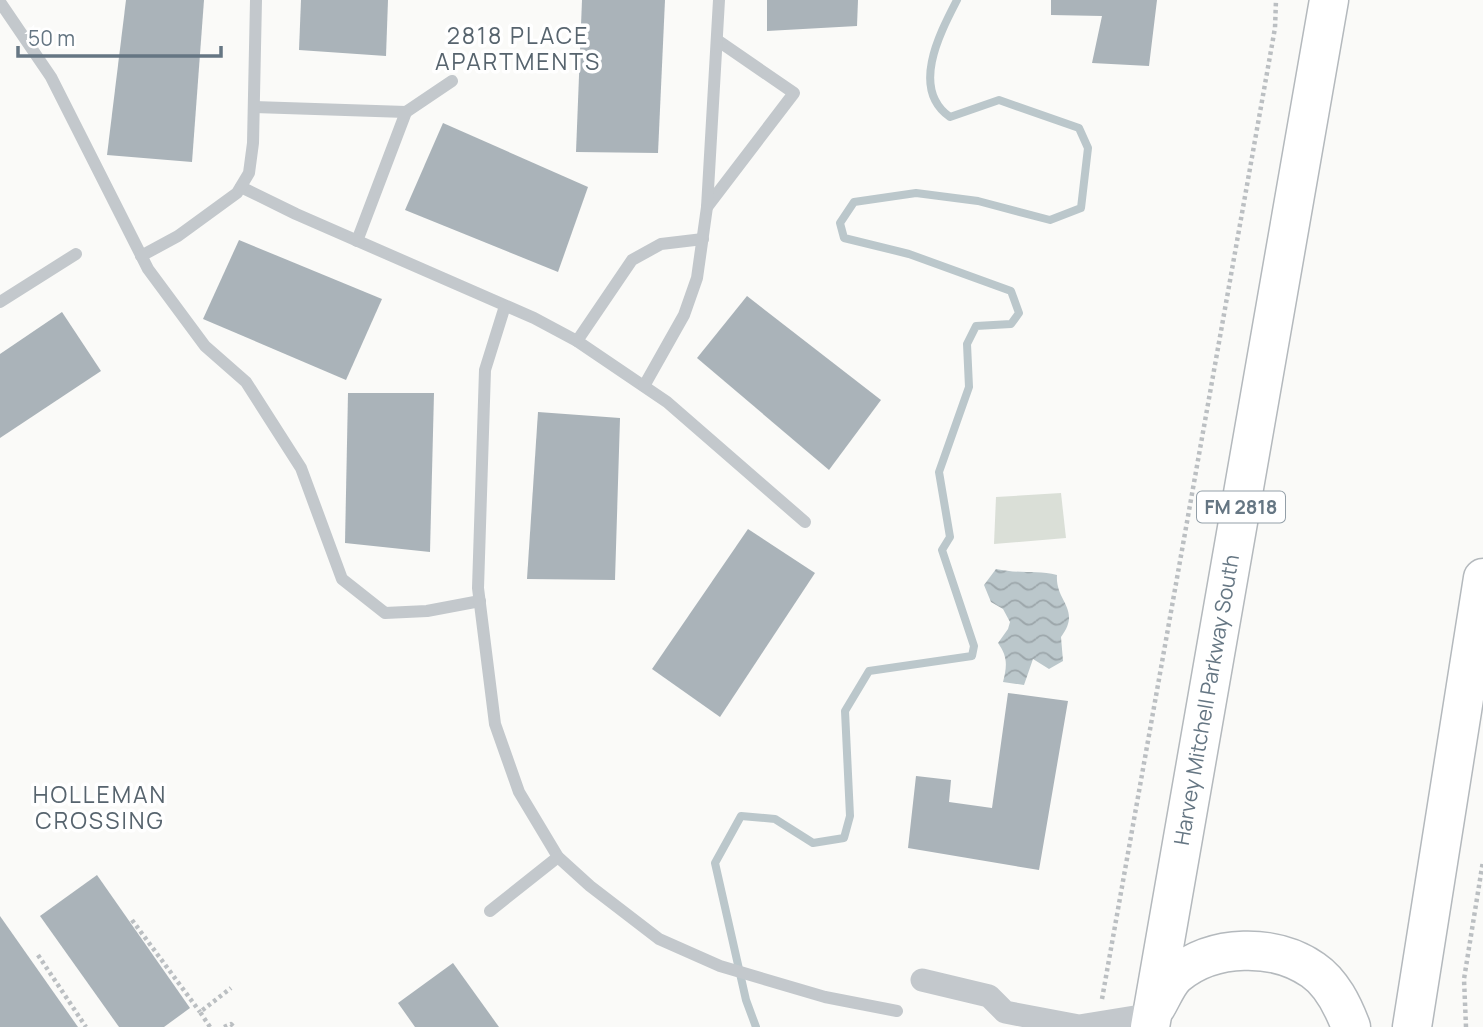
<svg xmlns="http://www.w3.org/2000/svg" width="1483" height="1027" font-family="Manrope,sans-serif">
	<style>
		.green { fill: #dadfd7 }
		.water { fill: url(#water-waves) }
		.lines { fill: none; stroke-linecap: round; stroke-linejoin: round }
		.stream { stroke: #bbc7cb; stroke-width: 8 }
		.building { fill: #aab3b9 }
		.highway-casing { stroke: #b4b9bd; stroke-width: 41 }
		.path { stroke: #bbbfc2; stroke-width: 4.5; stroke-dasharray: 3.5 3.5; stroke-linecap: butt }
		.lane { stroke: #c3c8cc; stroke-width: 12 }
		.street { stroke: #c3c8cc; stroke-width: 23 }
		.highway { stroke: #fff; stroke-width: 38 }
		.labels { text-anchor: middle; stroke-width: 7; stroke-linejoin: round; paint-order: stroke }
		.shield { fill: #fff; stroke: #939fa8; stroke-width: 2 }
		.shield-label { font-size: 19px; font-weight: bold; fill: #657683 }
		.street-label { font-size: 21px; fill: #657683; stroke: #fff }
		.neighbourhood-label { font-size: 23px; letter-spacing: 2px; fill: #57646e; stroke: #fff }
	</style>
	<defs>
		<pattern id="water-waves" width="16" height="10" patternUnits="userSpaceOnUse" patternTransform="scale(1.75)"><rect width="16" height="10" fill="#bbc7cb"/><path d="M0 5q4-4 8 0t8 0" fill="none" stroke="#9ca6aa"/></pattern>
	</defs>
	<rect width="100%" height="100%" fill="#fafaf8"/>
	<polygon class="green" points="1061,493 1066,538 994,544 996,497"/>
	<path class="water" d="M996,569C1019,574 1036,570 1057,575C1055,602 1082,609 1061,637L1063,661L1049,669L1033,659L1024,685L1003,682C1007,666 1008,657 998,643L1008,629L1010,622L1003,609L991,602L984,585Z"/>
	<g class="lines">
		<path class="stream" d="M756,1027L746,1000L715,863L741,816L775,819L813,843L844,838L850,816L845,711L869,671L972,656L974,646L942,550L950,537L939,472L969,387L967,344L976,326L1011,324L1019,313L1011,291L909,254L844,238L840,223L854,202L916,193L978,201L1050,220L1081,208L1088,148L1079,128L999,100L950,117C910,89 940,33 957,0"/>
	</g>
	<g class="building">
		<polygon points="126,0 204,0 192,162 107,155"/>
		<polygon points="301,0 388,0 386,56 299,50"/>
		<polygon points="582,0 665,0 658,153 576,152"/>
		<polygon points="767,0 858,0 857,26 767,31"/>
		<polygon points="1051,0 1157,0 1149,66 1092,63 1102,16 1051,15"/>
		<polygon points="443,123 588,187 558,272 405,210"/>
		<polygon points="239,240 382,299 346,380 203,319"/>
		<polygon points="747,296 881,400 829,470 697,358"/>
		<polygon points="62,312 101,371 0,438 0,354"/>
		<polygon points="348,393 434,393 430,552 345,543"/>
		<polygon points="538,412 620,418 615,580 527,579"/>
		<polygon points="748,529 815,573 720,717 652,669"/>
		<polygon points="1008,693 1068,701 1039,870 908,848 916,776 951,780 949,802 992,808"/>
		<polygon points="97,875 190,1008 164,1027 119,1027 40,916"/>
		<polygon points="0,916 78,1027 0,1027"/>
		<polygon points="453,963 499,1027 415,1027 398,1003"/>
	</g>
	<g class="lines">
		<defs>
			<g id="highway">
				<path d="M1156,1007C1162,997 1168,982 1176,975C1213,944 1274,943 1313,970C1332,983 1343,1006 1351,1027"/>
				<path id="s1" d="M1150,1027L1329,0"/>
				<polyline points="1412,1027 1483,578"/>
			</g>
		</defs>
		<use href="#highway" class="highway-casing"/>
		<g class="path">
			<polyline points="132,920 200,1012"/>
			<polyline points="38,955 86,1027"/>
			<polyline points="1102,999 1275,28 1276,0"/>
			<polyline points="210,1027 200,1012 231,988"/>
			<polyline points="224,1027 231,1024 234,1027"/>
			<polyline points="1466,1027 1464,979 1483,861"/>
		</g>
		<g class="lane">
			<polyline points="0,2 51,77 148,269 205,346 246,382 301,468 342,579 385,613 427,611 480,601"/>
			<polyline points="254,107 406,112 452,81"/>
			<polyline points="241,187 296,214 534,318 577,341 667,402 805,522"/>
			<polyline points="707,207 794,93 717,40"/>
			<polyline points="357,241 406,112"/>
			<polyline points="141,256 178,236 237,193 249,173 253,143 256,0"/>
			<polyline points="0,302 76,254"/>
			<polyline points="505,306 485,370 478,588 495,724 519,792 558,857 590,886 659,939 720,966 825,997 897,1011"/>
			<polyline points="577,341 632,260 661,244 703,239"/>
			<polyline points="644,386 684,315 697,278 707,207 719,0"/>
			<polyline points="490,911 558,857"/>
		</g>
		<polyline class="street" points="922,980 989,996 1005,1012 1079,1026 1153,1014"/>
		<use href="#highway" class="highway"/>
	</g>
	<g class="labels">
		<rect class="shield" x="1197" y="491.5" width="88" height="31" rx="5"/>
		<g class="shield-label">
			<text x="1241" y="514">FM 2818</text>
		</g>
		<g class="street-label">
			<text dy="7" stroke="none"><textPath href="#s1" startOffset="332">Harvey Mitchell Parkway South</textPath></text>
		</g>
		<g class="neighbourhood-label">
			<text x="518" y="44">2818 PLACE<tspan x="518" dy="26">APARTMENTS</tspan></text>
			<text x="100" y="803">HOLLEMAN<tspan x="100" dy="26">CROSSING</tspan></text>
		</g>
	</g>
	<path d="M18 46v10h203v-10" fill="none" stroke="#657683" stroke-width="3.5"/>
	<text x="28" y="46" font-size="21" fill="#657683" stroke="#ffffff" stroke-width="5" paint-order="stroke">50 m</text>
</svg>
